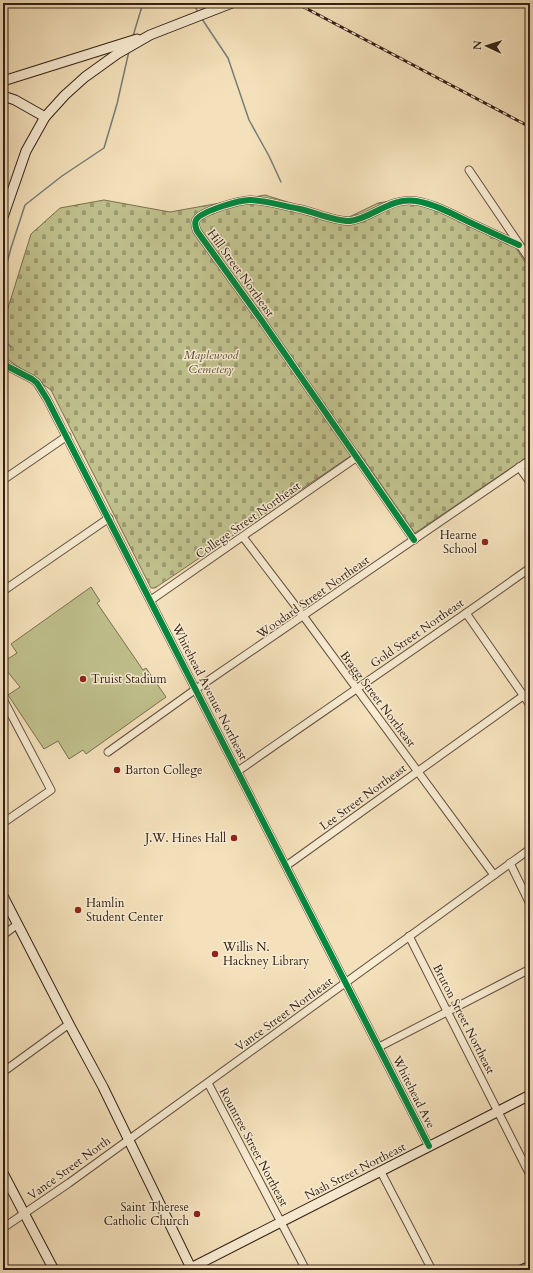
<svg xmlns="http://www.w3.org/2000/svg" width="533" height="1273" font-family="Cardo,serif">
	<style>
		.grass { fill: #c0c18d; stroke: #7a7052 }
		.cemetery { fill: url(#cemetery-stones); stroke: #7a7052 }
		.lines { fill: none; stroke-linecap: round; stroke-linejoin: round }
		.stream { stroke: #747e77; stroke-width: 1.5 }
		.street-casing { stroke: #64503f; stroke-width: 9 }
		.secondary-casing { stroke: #342016; stroke-width: 11 }
		.street { stroke: #f8ecd3; stroke-width: 7 }
		.secondary { stroke: #f8ecd3; stroke-width: 9 }
		.rail-casing { stroke: #342016; stroke-width: 3 }
		.rail { stroke: #f8ecd3; stroke-width: 1.5; stroke-dasharray: 4.5; stroke-linecap: butt }
		.cycleway-casing { stroke: #f8ecd3; stroke-width: 8 }
		.cycleway { stroke: #00873e; stroke-width: 6 }
		.poi-dot { fill: #8f2418; stroke: #f8ecd3; stroke-width: 1.5 }
		.labels { text-anchor: middle; stroke-width: 3; stroke-linejoin: round; paint-order: stroke }
		.street-label { font-size: 12px; fill: #342016; stroke: #f8ecd3 }
		.park-label { font-size: 12px; font-style: italic; fill: #5e503a; stroke: #f8ecd3 }
		.poi-label { font-size: 12px; fill: #342016; stroke: #f8ecd3; text-anchor: start }
	</style>
	<defs>
		<pattern id="cemetery-stones" width="16" height="16" patternUnits="userSpaceOnUse"><rect width="16" height="16" fill="#c0c18d"/><path d="M2 7V4a2 2 0 0 1 4 0v3zM10 15v-3a2 2 0 0 1 4 0v3z" fill="#9d9c72"/></pattern>
	</defs>
	<rect width="100%" height="100%" fill="#f4e1bb"/>
	<filter id="stains"><feTurbulence type="fractalNoise" baseFrequency=".005" numOctaves="4"/><feColorMatrix values="0 0 0 0 .2 0 0 0 0 .09 0 0 0 0 .02 0 0 0 .5 -.17"/></filter>
	<radialGradient id="worn" r=".72"><stop offset=".6" stop-color="#630" stop-opacity="0"/><stop offset="1" stop-color="#630" stop-opacity=".3"/></radialGradient>
	<polygon class="grass" points="91,587 100,601 97,603 143,670 146,668 166,697 86,754 83,750 69,759 58,741 44,749 8,695 20,687 3,666 3,662 17,653 11,644"/>
	<polygon class="cemetery" points="265,195 320,212 347,218 378,203 409,198 496,232 516,248 530,270 530,455 415,533 358,451 155,588 151,588 51,390 3,356 3,324 31,234 60,208 104,200 170,212"/>
	<g class="lines">
		<g class="stream">
			<polyline points="193,3 198,12"/>
			<polyline points="202,19 228,58 249,120 269,156 281,182"/>
			<polyline points="133,36 143,3"/>
			<polyline points="3,278 11,248 25,205 62,176 104,148 117,104 129,51"/>
			<polyline points="3,339 11,347"/>
		</g>
		<defs>
			<g id="street">
				<polyline points="469,170 530,260"/>
				<polyline points="3,364 32,379 37,383 47,399 429,1146"/>
				<polyline points="519,467 530,482"/>
				<polyline points="3,480 67,436"/>
				<polyline points="243,537 304,617 494,875"/>
				<path d="M414,540L262,321L197,231C196,228 194,224 196,220C201,211 242,199 252,200C268,201 284,206 300,209C314,212 337,222 350,221C373,218 390,197 416,201C434,204 451,213 467,221C484,229 501,237 519,245"/>
				<polyline points="3,591 109,518"/>
				<polyline points="151,600 357,457"/>
				<polyline points="466,613 530,705"/>
				<polyline points="3,699 51,790 3,823"/>
				<polyline points="108,752 196,689 530,460"/>
				<path d="M238,771C335,703 433,637 530,568"/>
				<polyline points="510,863 530,904"/>
				<polyline points="286,866 530,691"/>
				<polyline points="3,935 18,924"/>
				<polyline points="409,936 530,1175"/>
				<polyline points="379,1047 530,969"/>
				<polyline points="3,1072 69,1024"/>
				<polyline points="208,1083 306,1270"/>
				<polyline points="381,1172 432,1270"/>
				<polyline points="3,1228 69,1183 530,849"/>
			</g>
			<g id="secondary">
				<polyline points="3,81 137,39"/>
				<polyline points="3,96 15,100 45,117"/>
				<polyline points="3,217 26,151 45,117 65,95 85,77 117,54 150,35 232,3"/>
				<polyline points="3,896 69,1024 103,1087 192,1270"/>
				<polyline points="3,1173 54,1270"/>
				<polyline points="187,1270 530,1095"/>
				<polyline points="521,1270 530,1266"/>
			</g>
		</defs>
		<use href="#street" class="street-casing"/>
		<use href="#secondary" class="secondary-casing"/>
		<use href="#street" class="street"/>
		<use href="#secondary" class="secondary"/>
		<defs>
			<polyline id="rail" points="296,3 530,127"/>
		</defs>
		<use href="#rail" class="rail-casing"/>
		<use href="#rail" class="rail"/>
		<defs>
			<g id="cycleway">
				<polyline points="3,364 32,379 37,383 47,399 429,1146"/>
				<path d="M414,540L262,321L197,231C196,228 194,224 196,220C201,211 242,199 252,200C268,201 284,206 300,209C314,212 337,222 350,221C373,218 390,197 416,201C434,204 451,213 467,221C484,229 501,237 519,245"/>
			</g>
		</defs>
		<use href="#cycleway" class="cycleway-casing"/>
		<use href="#cycleway" class="cycleway"/>
	</g>
	<g class="poi-dot">
		<circle cx="485" cy="542" r="4"/>
		<circle cx="83" cy="679" r="4"/>
		<circle cx="117" cy="770" r="4"/>
		<circle cx="234" cy="838" r="4"/>
		<circle cx="78" cy="910" r="4"/>
		<circle cx="215" cy="954" r="4"/>
		<circle cx="197" cy="1214" r="4"/>
	</g>
	<g class="labels">
		<g class="street-label">
			<text transform="translate(241 273) rotate(54)" y="4">Hill Street Northeast</text>
			<text transform="translate(248 520) rotate(-35)" y="4">College Street Northeast</text>
			<text transform="translate(313 597) rotate(-35)" y="4">Woodard Street Northeast</text>
			<text transform="translate(417 633) rotate(-35)" y="4">Gold Street Northeast</text>
			<text transform="translate(210 692) rotate(63)" y="4">Whitehead Avenue Northeast</text>
			<text transform="translate(378 699) rotate(53)" y="4">Bragg Street Northeast</text>
			<text transform="translate(363 797) rotate(-36)" y="4">Lee Street Northeast</text>
			<text transform="translate(284 1014) rotate(-36)" y="4">Vance Street Northeast</text>
			<text transform="translate(464 1019) rotate(63)" y="4">Bruton Street Northeast</text>
			<text transform="translate(414 1092) rotate(63)" y="4">Whitehead Ave</text>
			<text transform="translate(254 1147) rotate(62)" y="4">Rountree Street Northeast</text>
			<text transform="translate(69 1168) rotate(-36)" y="4">Vance Street North</text>
			<text transform="translate(355 1171) rotate(-27)" y="4">Nash Street Northeast</text>
		</g>
		<g class="park-label">
			<text x="211" y="359">Maplewood<tspan x="211" dy="14">Cemetery</tspan></text>
		</g>
		<g class="poi-label">
			<text x="477" y="539" text-anchor="end">Hearne<tspan x="477" dy="14">School</tspan></text>
			<text x="91" y="683">Truist Stadium</text>
			<text x="125" y="774">Barton College</text>
			<text x="226" y="842" text-anchor="end">J.W. Hines Hall</text>
			<text x="86" y="907">Hamlin<tspan x="86" dy="14">Student Center</tspan></text>
			<text x="223" y="951">Willis N.<tspan x="223" dy="14">Hackney Library</tspan></text>
			<text x="189" y="1211" text-anchor="end">Saint Therese<tspan x="189" dy="14">Catholic Church</tspan></text>
		</g>
	</g>
	<rect width="533" height="1273" fill="none" stroke="#f4e1bb" stroke-width="16"/>
	<rect x="4" y="4" width="525" height="1265" fill="none" stroke="#342016" stroke-width="2"/>
	<rect x="8" y="8" width="517" height="1257" fill="none" stroke="#342016"/>
	<g transform="translate(487 46) rotate(274)" stroke="#f8ecd3" stroke-width="3" paint-order="stroke">
	<path d="M0-3L7 15L0 10L-7 15Z" fill="#342016"/>
	<text y="-6" font-size="11" font-weight="bold" text-anchor="middle" fill="#342016">N</text>
	</g>
	<rect width="100%" height="100%" filter="url(#stains)"/>
	<rect width="100%" height="100%" fill="url(#worn)"/>
</svg>
